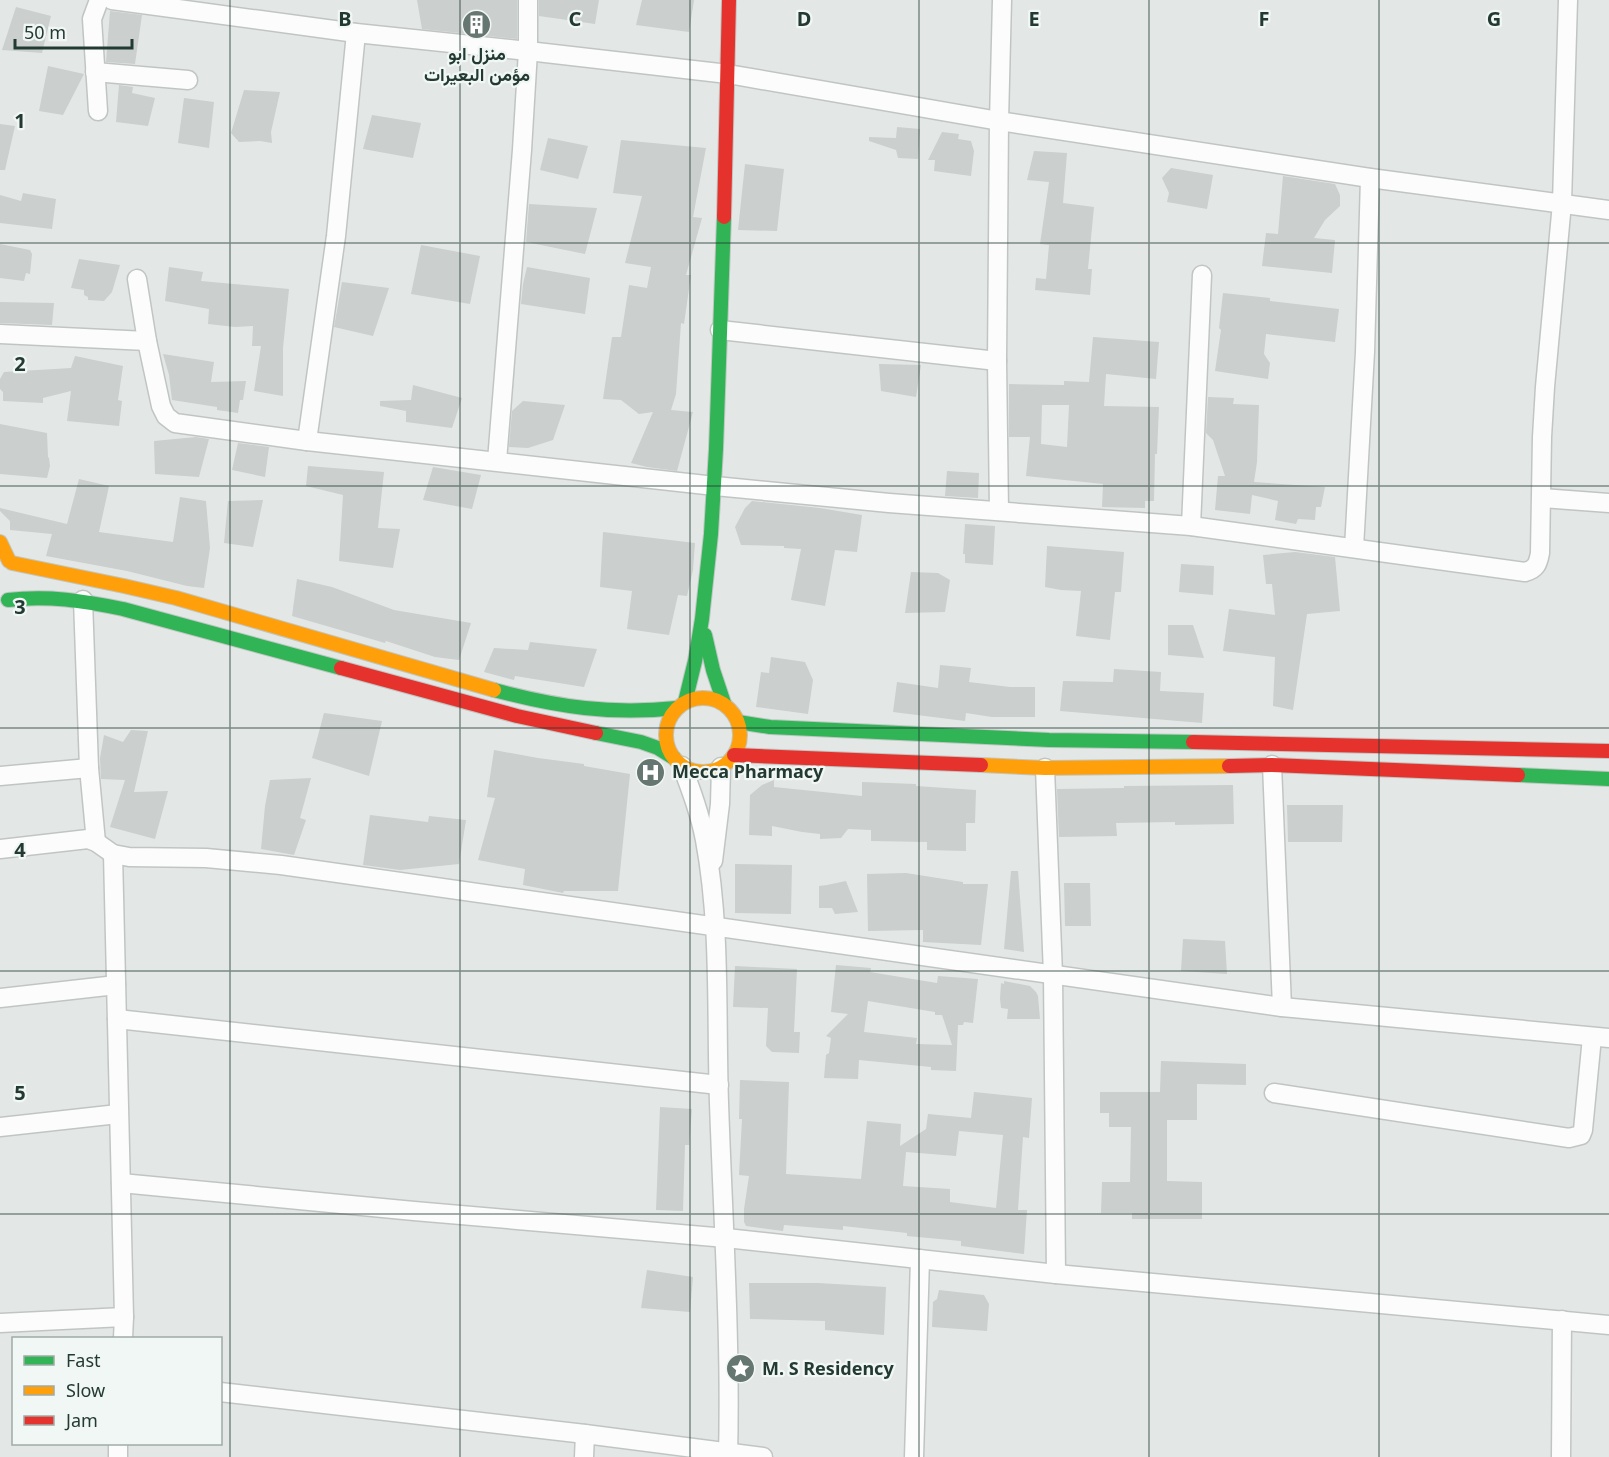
<svg xmlns="http://www.w3.org/2000/svg" width="1609" height="1457" font-family="'Noto Sans',Vazirmatn,sans-serif">
	<style>
		.building { fill: #cbcfcd; fill-rule: evenodd }
		.lines { fill: none; stroke-linecap: round; stroke-linejoin: round }
		.street-casing { stroke: #c0c5c3; stroke-width: 21 }
		.fast-casing { stroke: #c0c6c3; stroke-width: 16 }
		.slow-casing { stroke: #c0c6c3; stroke-width: 16 }
		.jam-casing { stroke: #c0c6c3; stroke-width: 16 }
		.street { stroke: #fbfcfb; stroke-width: 18 }
		.fast { stroke: #30b455; stroke-width: 14 }
		.slow { stroke: #ff9f0a; stroke-width: 14 }
		.jam { stroke: #e5322d; stroke-width: 14 }
		.grid { fill: none; stroke: #233a33; stroke-width: 1.5; stroke-opacity: 0.55 }
		.labels { text-anchor: middle; stroke-width: 4.5; stroke-linejoin: round; paint-order: stroke }
		.poi-label { font-size: 18px; font-weight: bold; fill: #233a33; stroke: #f1f7f4; text-anchor: start }
		.grid-label { font-size: 20px; text-anchor: middle; font-weight: bold; fill: #233a33; stroke: #f1f7f4; stroke-width: 4.5; stroke-linejoin: round; paint-order: stroke }
	</style>
	<rect width="100%" height="100%" fill="#e3e8e6"/>
	<g class="building">
		<polygon points="417,0 517,0 517,39 422,29"/>
		<polygon points="539,0 599,0 595,24 539,16"/>
		<polygon points="642,0 694,0 689,32 636,25"/>
		<polygon points="16,7 51,16 42,53 2,50"/>
		<polygon points="110,11 142,15 135,64 106,62"/>
		<polygon points="48,66 84,74 63,115 39,111"/>
		<polygon points="119,85 133,87 132,93 155,98 148,126 116,122"/>
		<polygon points="244,90 280,92 271,132 272,143 260,141 239,142 231,133"/>
		<polygon points="184,98 214,102 209,148 178,143"/>
		<polygon points="372,115 421,123 413,158 363,149"/>
		<polygon points="0,124 15,126 5,170 0,170"/>
		<polygon points="897,127 920,129 918,159 898,158 896,150 869,141 869,137 896,138"/>
		<polygon points="942,132 959,134 958,139 971,141 974,151 971,176 934,171 935,160 928,160"/>
		<polygon points="548,138 588,146 578,179 540,170"/>
		<polygon points="621,140 706,148 693,217 702,218 686,275 691,275 684,324 681,323 676,394 671,410 693,412 677,471 647,467 631,463 653,412 639,414 621,400 603,399 612,337 621,337 629,285 647,288 651,267 625,263 642,196 613,193"/>
		<polygon points="1034,151 1067,153 1063,203 1094,207 1088,269 1092,269 1090,295 1035,290 1036,278 1046,279 1049,245 1040,244 1049,182 1027,180"/>
		<polygon points="745,164 784,169 777,231 738,230"/>
		<polygon points="1171,168 1213,175 1207,209 1167,202 1169,193 1162,178"/>
		<polygon points="1283,176 1335,184 1340,195 1340,206 1325,220 1314,238 1335,240 1332,273 1262,266 1266,233 1278,234"/>
		<polygon points="23,193 56,199 52,229 0,223 0,195 21,201"/>
		<polygon points="529,204 597,208 585,254 526,242"/>
		<polygon points="0,244 30,250 32,254 30,274 26,273 24,281 0,278"/>
		<polygon points="421,245 480,256 470,304 411,294"/>
		<polygon points="79,259 120,265 112,292 104,301 88,300 88,297 84,295 84,290 71,288"/>
		<polygon points="169,267 203,272 201,281 289,289 283,348 283,396 254,391 261,346 252,346 253,326 235,327 208,324 209,309 165,301"/>
		<polygon points="527,267 590,278 585,314 521,304 523,284"/>
		<polygon points="342,282 389,288 373,336 334,327"/>
		<polygon points="1223,293 1270,298 1270,301 1339,309 1335,342 1266,334 1264,354 1270,363 1268,379 1215,371 1221,330 1219,328"/>
		<polygon points="0,302 54,303 52,325 0,323"/>
		<path d="M1093,337L1159,342L1156,379L1106,374L1104,406L1159,407L1157,454H1155L1154,501H1145V508L1102,507L1103,484L1026,476L1030,437H1009V384L1064,385V381L1089,382ZM1042,405H1069L1067,447L1041,444Z"/>
		<polygon points="163,354 214,362 211,382 246,381 243,400 240,400 238,413 217,410 217,407 172,400 169,375"/>
		<polygon points="75,356 123,366 118,400 122,401 119,426 67,421 71,391 43,398 43,403 3,401 3,392 0,389 0,379 4,372 71,368"/>
		<polygon points="879,364 921,365 916,397 881,391"/>
		<polygon points="413,385 462,398 452,428 406,422 406,411 380,406 380,401 411,400"/>
		<polygon points="1208,397 1234,398 1233,404 1259,405 1257,462 1254,482 1325,487 1321,507 1316,507 1315,520 1298,519 1296,524 1275,520 1278,501 1252,495 1250,514 1215,510 1218,476 1225,476 1213,440 1206,433"/>
		<polygon points="523,401 565,405 553,440 528,448 509,447 512,411"/>
		<polygon points="0,424 47,433 48,457 49,458 50,466 47,478 0,474"/>
		<polygon points="196,437 209,439 199,477 155,474 154,441"/>
		<polygon points="238,443 269,447 265,477 232,470"/>
		<polygon points="308,466 384,472 378,528 400,529 393,568 339,561 343,495 306,486"/>
		<polygon points="433,467 481,475 472,509 423,500"/>
		<polygon points="947,471 979,473 978,498 945,496"/>
		<polygon points="79,479 109,486 99,532 173,542 180,497 206,501 210,548 204,588 187,586 127,571 46,556 52,534 10,530 10,521 0,511 0,508 67,524"/>
		<polygon points="263,500 253,547 224,543 228,501"/>
		<polygon points="752,501 820,508 862,515 857,552 835,550 825,606 791,600 801,549 784,548 784,546 741,545 735,527 745,508"/>
		<polygon points="965,524 995,526 993,565 965,563 965,554 963,554"/>
		<polygon points="603,532 695,543 693,570 687,596 678,595 669,635 627,629 632,591 600,587"/>
		<polygon points="1047,546 1124,552 1121,592 1115,592 1110,640 1076,636 1081,591 1061,590 1045,587"/>
		<polygon points="1295,552 1335,557 1340,611 1307,614 1293,710 1273,706 1275,657 1223,651 1229,609 1275,615 1272,584 1266,584 1263,555"/>
		<polygon points="1181,564 1214,566 1213,595 1179,592"/>
		<polygon points="911,572 938,573 950,580 945,612 905,613"/>
		<polygon points="297,579 332,587 394,610 471,623 459,660 435,657 386,641 385,643 292,616"/>
		<polygon points="1168,625 1193,625 1204,658 1168,655"/>
		<polygon points="530,642 597,649 584,687 515,676 514,680 484,672 494,648 528,650"/>
		<polygon points="771,657 805,662 813,680 808,714 756,707 761,672 769,673"/>
		<polygon points="940,665 971,668 969,682 1010,687 1035,687 1035,717 992,717 966,713 965,721 893,712 897,682 938,688"/>
		<polygon points="1114,669 1161,672 1160,691 1204,693 1202,723 1060,711 1063,681 1113,682"/>
		<polygon points="324,713 382,721 369,776 312,758"/>
		<polygon points="131,730 148,731 134,792 168,791 155,839 110,827 125,780 101,779 100,758 104,735 123,742"/>
		<polygon points="494,750 538,758 584,764 584,766 630,774 618,891 564,891 563,893 523,885 525,869 478,860 495,798 487,797"/>
		<polygon points="311,778 300,818 306,820 294,855 261,849 265,806 270,780"/>
		<polygon points="774,780 774,787 862,796 862,782 916,784 916,786 976,790 975,823 966,823 966,851 927,850 927,842 871,841 871,830 848,829 841,838 820,839 820,834 802,832 772,826 772,836 749,835 750,795 762,785"/>
		<polygon points="1233,785 1234,824 1175,825 1175,822 1116,823 1117,836 1059,837 1057,789 1124,788 1124,786"/>
		<polygon points="1287,805 1343,805 1342,842 1288,842"/>
		<polygon points="370,815 428,822 429,816 466,820 459,864 400,870 363,865"/>
		<polygon points="735,864 792,865 791,914 735,913"/>
		<polygon points="1011,871 1018,871 1024,952 1004,949"/>
		<polygon points="906,873 963,882 963,884 988,884 981,945 923,942 923,930 868,931 867,874"/>
		<polygon points="846,881 858,912 835,914 832,908 819,908 819,886 827,885"/>
		<polygon points="1064,883 1090,883 1091,926 1065,926"/>
		<polygon points="1183,939 1225,941 1227,974 1181,971"/>
		<path d="M836,965L871,968L870,972L937,983L938,976L978,979L973,1023L964,1022L963,1025H958L956,1071L931,1070V1067L859,1060L858,1079L824,1078L826,1055L829,1053L831,1038L826,1036L848,1014L831,1012ZM868,1001L935,1012V1015H942L952,1045L916,1044L917,1038L864,1032Z"/>
		<polygon points="735,966 797,969 794,1032 800,1032 799,1053 772,1052 766,1046 768,1008 733,1007"/>
		<polygon points="1004,981 1030,986 1036,992 1038,996 1040,1019 1007,1019 1008,1009 1001,1008 1000,999 1001,983 1004,984"/>
		<polygon points="1161,1061 1246,1064 1246,1085 1197,1084 1197,1120 1167,1120 1167,1181 1202,1182 1202,1219 1132,1219 1132,1213 1101,1213 1102,1182 1130,1182 1131,1127 1109,1127 1109,1113 1100,1113 1100,1092 1160,1092"/>
		<path d="M740,1080L789,1082L786,1174L861,1179L867,1121L901,1124L900,1146L926,1129L928,1114L971,1118L974,1092L1032,1098L1029,1138L1023,1137L1018,1210H1027L1024,1254L961,1246V1241L907,1236V1233L843,1226V1230L784,1225L783,1231L746,1226L744,1222V1209L749,1176L739,1175L742,1119H739ZM959,1131L1003,1135L996,1208L950,1202V1189L903,1186L906,1152L956,1156Z"/>
		<polygon points="660,1107 692,1109 689,1145 685,1145 683,1211 656,1210"/>
		<polygon points="647,1270 693,1277 690,1312 641,1308"/>
		<polygon points="749,1283 818,1283 886,1287 884,1335 825,1330 825,1321 750,1319"/>
		<polygon points="939,1290 984,1295 989,1304 987,1331 932,1327 933,1302 937,1299"/>
	</g>
	<g class="lines">
		<defs>
			<g id="street">
				<polyline points="112,0 356,33 528,51 728,74 999,121 1370,178 1609,210"/>
				<polyline points="95,72 188,80"/>
				<polyline points="98,111 92,19 99,0"/>
				<path d="M137,279L147,341L161,406L166,416L175,423L307,441L715,486L889,503L1191,526L1525,572C1536,569 1538,564 1540,553L1542,437L1545,387L1562,203L1568,0"/>
				<polyline points="720,330 997,361"/>
				<polyline points="0,334 147,341"/>
				<polyline points="307,441 336,236 356,33"/>
				<polyline points="497,461 522,150 528,51 528,0"/>
				<polyline points="1542,498 1609,503"/>
				<polyline points="999,511 997,361 999,121 1002,0"/>
				<polyline points="1191,526 1202,275"/>
				<polyline points="1354,548 1365,352 1370,178"/>
				<polyline points="83,600 89,768 96,842"/>
				<polyline points="1272,765 1282,1007"/>
				<path d="M682,766C691,790 700,814 705,840C721,926 716,1015 719,1103C723,1221 731,1339 728,1457"/>
				<polyline points="1045,768 1053,975 1056,1274"/>
				<polyline points="0,776 89,768"/>
				<polyline points="0,849 88,839 96,842 113,854 129,857 206,858 281,865 1282,1007 1609,1038"/>
				<polyline points="113,854 124,1317 123,1338"/>
				<polyline points="713,861 720,804 721,767"/>
				<polyline points="0,998 116,985"/>
				<polyline points="117,1019 719,1085"/>
				<polyline points="1274,1093 1569,1138 1581,1135 1583,1130 1592,1037"/>
				<polyline points="0,1127 118,1114"/>
				<polyline points="121,1183 414,1211 726,1238 1056,1274 1609,1325"/>
				<polyline points="0,1323 124,1317"/>
				<polyline points="220,1392 585,1434 763,1457"/>
				<polyline points="118,1457 118,1444"/>
				<polyline points="584,1457 585,1434"/>
				<polyline points="914,1457 920,1259"/>
				<polyline points="1561,1457 1562,1320"/>
			</g>
			<g id="fast">
				<path d="M8,600C48,595 84,601 123,609L341,668"/>
				<polyline points="705,635 713,670 724,703"/>
				<path d="M494,690C558,707 611,715 677,708"/>
				<polyline points="685,702 695,661 702,619 711,534 716,449 724,217"/>
				<polyline points="738,722 770,727 1049,740 1193,742"/>
				<polyline points="596,733 641,742 658,748 674,758"/>
				<polyline points="1518,775 1609,779"/>
			</g>
			<g id="slow">
				<polyline points="0,542 9,561"/>
				<polyline points="12,563 124,586 176,598 494,690"/>
				<circle cx="703" cy="735" r="37"/>
				<polyline points="981,765 1045,768 1229,766"/>
			</g>
			<g id="jam">
				<polyline points="724,217 729,0"/>
				<polyline points="341,668 517,716 596,733"/>
				<polyline points="1193,742 1609,751"/>
				<polyline points="734,755 981,765"/>
				<polyline points="1229,766 1272,765 1518,775"/>
			</g>
		</defs>
		<use href="#street" class="street-casing"/>
		<use href="#fast" class="fast-casing"/>
		<use href="#slow" class="slow-casing"/>
		<use href="#jam" class="jam-casing"/>
		<use href="#street" class="street"/>
		<use href="#fast" class="fast"/>
		<use href="#slow" class="slow"/>
		<use href="#jam" class="jam"/>
	</g>
	<path class="grid" d="M230,0V1457M460,0V1457M690,0V1457M919,0V1457M1149,0V1457M1379,0V1457M0,243H1609M0,486H1609M0,728H1609M0,971H1609M0,1214H1609"/>
	<defs>
		<symbol id="building-disc" viewBox="-11 -11 22 22"><circle r="9.5" fill="#667772" stroke="#f1f7f4"/><path d="M-4-6H4V6H1V3H-1V6H-4ZM-2.5-4.3h1.7v1.8h-1.7ZM.8-4.3h1.7v1.8H.8ZM-2.5-1h1.7V.8h-1.7ZM.8-1h1.7V.8H.8Z" fill="#fff"/></symbol>
		<symbol id="hospital-disc" viewBox="-11 -11 22 22"><circle r="9.5" fill="#667772" stroke="#f1f7f4"/><path d="M-5-5h3v3.5h4V-5h3V5h-3V1.5h-4V5h-3Z" fill="#fff"/></symbol>
		<symbol id="sight-disc" viewBox="-11 -11 22 22"><circle r="9.5" fill="#667772" stroke="#f1f7f4"/><path d="M0-6L1.8-2.2L6-1.7L2.9 1.2L3.7 5.4L0 3.3L-3.7 5.4L-2.9 1.2L-6-1.7L-1.8-2.2Z" fill="#fff"/></symbol>
	</defs>
	<g fill-rule="evenodd">
		<use href="#building-disc" x="460" y="8" width="33" height="33"/>
		<use href="#hospital-disc" x="634" y="756" width="33" height="33"/>
		<use href="#sight-disc" x="724" y="1352" width="33" height="33"/>
	</g>
	<g class="labels">
		<g class="poi-label">
			<text x="477" y="60" text-anchor="middle">منزل ابو<tspan x="477" dy="21">مؤمن البعيرات</tspan></text>
			<text x="672" y="778">Mecca Pharmacy</text>
			<text x="762" y="1375">M. S Residency</text>
		</g>
	</g>
	<g class="grid-label">
		<text x="345" y="26">B</text>
		<text x="575" y="26">C</text>
		<text x="804" y="26">D</text>
		<text x="1034" y="26">E</text>
		<text x="1264" y="26">F</text>
		<text x="1494" y="26">G</text>
		<text x="20" y="128">1</text>
		<text x="20" y="371">2</text>
		<text x="20" y="614">3</text>
		<text x="20" y="857">4</text>
		<text x="20" y="1100">5</text>
	</g>
	<rect x="12" y="1337" width="210" height="108" fill="#f1f7f4" stroke="#9faba7" stroke-width="1.5"/>
	<rect x="24" y="1356" width="30" height="9" fill="#30b455" stroke="#9faba7" stroke-width="1.5"/>
	<text x="66" y="1367" font-size="18" fill="#233a33">Fast</text>
	<rect x="24" y="1386" width="30" height="9" fill="#ff9f0a" stroke="#9faba7" stroke-width="1.5"/>
	<text x="66" y="1397" font-size="18" fill="#233a33">Slow</text>
	<rect x="24" y="1416" width="30" height="9" fill="#e5322d" stroke="#9faba7" stroke-width="1.5"/>
	<text x="66" y="1427" font-size="18" fill="#233a33">Jam</text>
	<path d="M15 39v9h117v-9" fill="none" stroke="#233a33" stroke-width="3"/>
	<text x="24" y="39" font-size="18" fill="#233a33" stroke="#f1f7f4" stroke-width="4.5" paint-order="stroke">50 m</text>
</svg>
